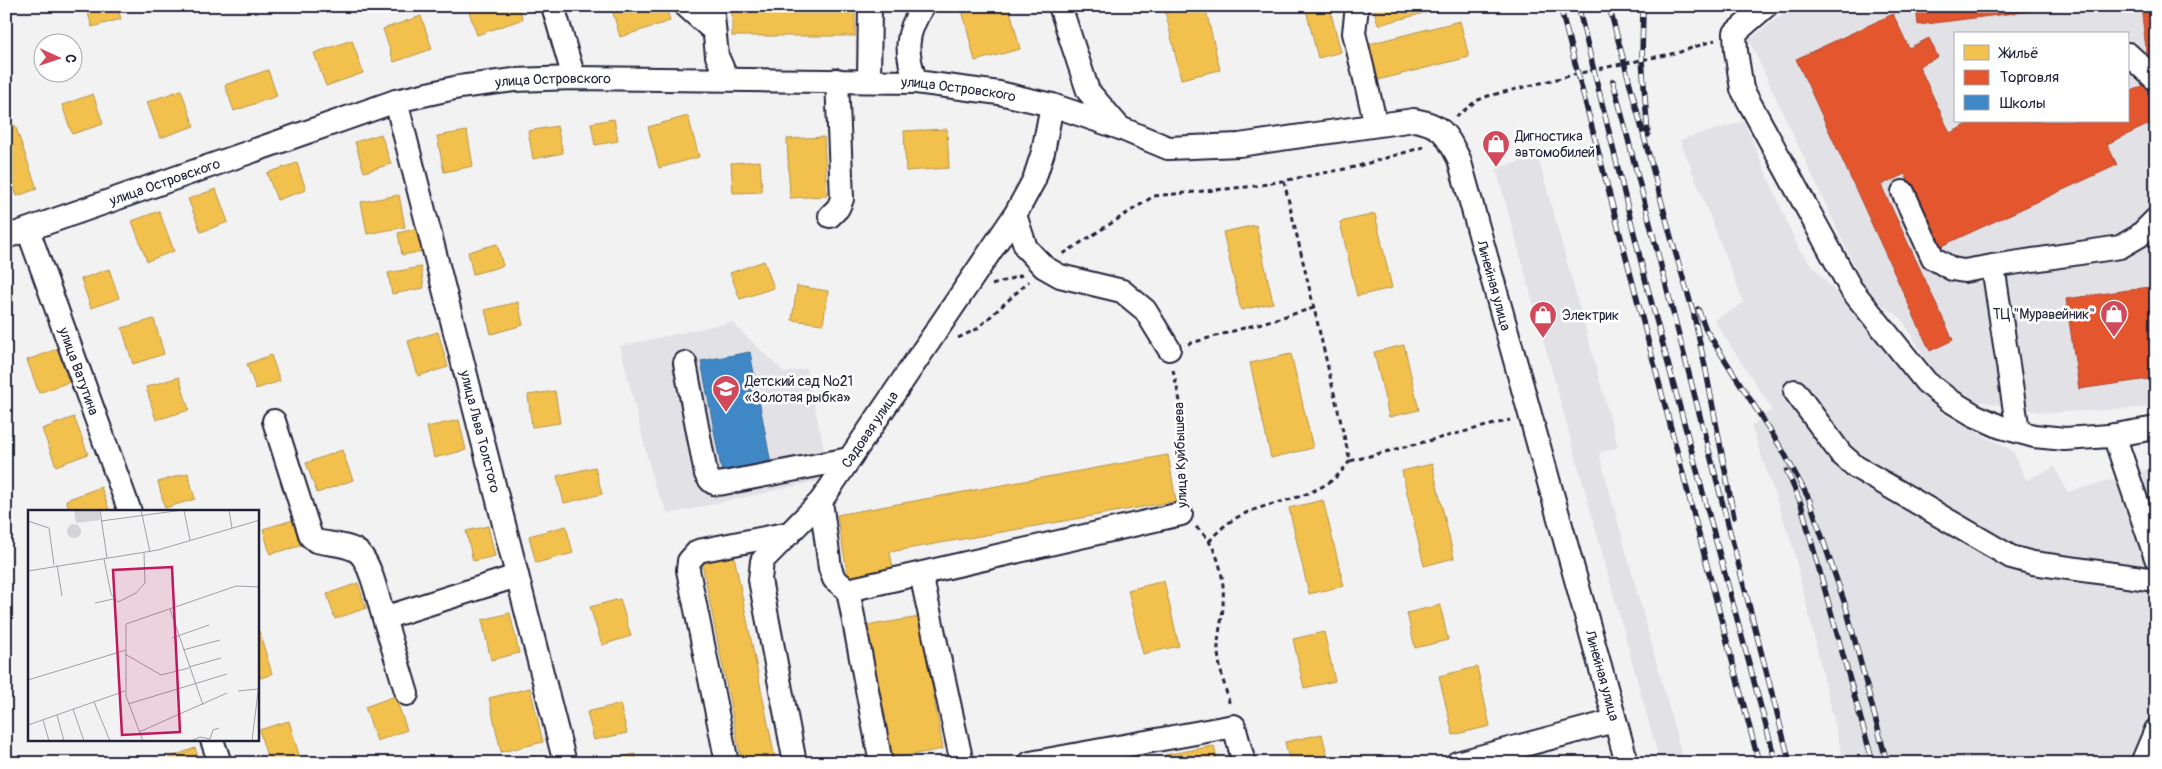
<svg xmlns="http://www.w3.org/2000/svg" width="2162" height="769" font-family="Pangolin,sans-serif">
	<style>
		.built { fill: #e2e2e6; fill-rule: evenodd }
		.homes { fill: #f2c14e; stroke: #b49148 }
		.shops { fill: #e4572e; stroke: #aa4732 }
		.schools { fill: #3f88c5; stroke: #36699c }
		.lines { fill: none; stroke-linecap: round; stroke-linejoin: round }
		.minor-casing { stroke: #22223b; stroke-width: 26 }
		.path { stroke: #22223b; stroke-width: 3; stroke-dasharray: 5 4; stroke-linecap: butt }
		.minor { stroke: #fff; stroke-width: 22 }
		.rail-casing { stroke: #22223b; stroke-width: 5.5 }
		.rail { stroke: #fff; stroke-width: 4; stroke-dasharray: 11; stroke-linecap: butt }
		.labels { text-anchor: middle; stroke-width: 5; stroke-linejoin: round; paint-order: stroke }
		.street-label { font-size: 14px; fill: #22223b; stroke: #fff }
		.poi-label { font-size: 14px; fill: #22223b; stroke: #fff; text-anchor: start }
		.inset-road { fill: none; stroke: #9f9fa9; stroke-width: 1 }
		.view { fill: #c2185b; fill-opacity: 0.15; stroke: #c2185b; stroke-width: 2.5 }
		.inset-edge { fill: none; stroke: #22223b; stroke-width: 2.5 }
	</style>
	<rect width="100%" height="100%" fill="#f2f2f3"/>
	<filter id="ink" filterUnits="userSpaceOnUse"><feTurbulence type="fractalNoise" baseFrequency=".02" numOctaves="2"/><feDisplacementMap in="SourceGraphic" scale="10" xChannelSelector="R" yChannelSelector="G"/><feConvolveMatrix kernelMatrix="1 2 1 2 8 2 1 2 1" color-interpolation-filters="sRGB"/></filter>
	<g filter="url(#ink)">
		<g class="built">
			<path d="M1792,6H2156V407L2047,413L1947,396L1902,319L1868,295L1749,40ZM1956,34H2128V121H1956Z"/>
			<polygon points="1744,121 1799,250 1928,399 1945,415 2013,451 2026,480 2055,467 2067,492 2156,467 2156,763 1844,763 1792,544 1751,426 1772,409 1714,320 1744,303 1680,140"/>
			<polygon points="1538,157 1618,447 1599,453 1684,763 1660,763 1496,168"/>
			<polygon points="731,322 785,373 806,368 825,453 815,466 818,481 668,514 654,484 620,346"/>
		</g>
		<g class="homes">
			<polygon points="86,6 117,6 121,19 92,27"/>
			<polygon points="467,6 518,6 523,19 477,35"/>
			<polygon points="611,6 666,6 670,21 620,37"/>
			<rect x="732" y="6" width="123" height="30"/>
			<polygon points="961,6 1009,6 1020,49 975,61"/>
			<polygon points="1164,6 1205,6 1220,70 1181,79"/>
			<polygon points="1305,6 1329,6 1341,52 1318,58"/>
			<polygon points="1373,6 1451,6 1378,25"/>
			<polygon points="421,16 432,49 394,62 383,29"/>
			<polygon points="1460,21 1469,57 1374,81 1365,45"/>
			<polygon points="352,40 363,73 326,86 314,53"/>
			<polygon points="268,70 277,96 234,111 225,85"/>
			<polygon points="181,90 194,126 160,138 147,102"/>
			<polygon points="93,94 103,124 72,134 62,105"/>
			<polygon points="688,116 699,157 659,168 648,127"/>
			<polygon points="614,119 618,141 595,145 591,123"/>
			<polygon points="15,125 37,189 17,196 6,165 6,128"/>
			<polygon points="557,126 563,153 533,159 528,131"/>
			<polygon points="947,129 949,168 906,171 904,131"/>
			<polygon points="467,131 473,166 444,172 437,136"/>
			<polygon points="381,134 391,164 364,172 355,142"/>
			<polygon points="824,137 827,196 790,198 787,139"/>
			<polygon points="760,161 762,192 733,193 731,163"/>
			<polygon points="297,163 306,190 277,200 267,173"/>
			<polygon points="216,189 228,222 201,232 188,199"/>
			<polygon points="399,195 405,227 367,234 361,202"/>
			<polygon points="159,211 174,251 147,261 132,221"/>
			<polygon points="1375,214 1392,288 1357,296 1340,222"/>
			<polygon points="1256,225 1273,303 1241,310 1223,232"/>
			<polygon points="419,228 424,251 402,255 398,233"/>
			<polygon points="497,244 503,266 473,274 468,252"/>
			<polygon points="764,261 774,288 740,299 730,273"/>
			<polygon points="421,267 424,288 392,294 388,273"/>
			<polygon points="109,269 119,298 91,308 81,279"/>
			<polygon points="797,286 828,291 823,324 792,320"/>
			<polygon points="518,302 523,325 491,334 485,310"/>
			<polygon points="154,319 164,354 133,364 122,328"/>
			<polygon points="438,332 448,367 418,376 408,341"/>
			<polygon points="1404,345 1419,410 1389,417 1374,352"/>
			<polygon points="57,349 69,382 39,393 27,360"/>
			<polygon points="1291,354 1313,448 1271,458 1250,363"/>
			<polygon points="271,355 280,381 256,389 247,364"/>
			<polygon points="179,377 189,410 156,420 146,387"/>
			<polygon points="555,391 560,423 532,427 528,395"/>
			<polygon points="74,417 88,454 56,466 42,429"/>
			<polygon points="459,420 466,450 434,458 427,427"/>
			<polygon points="342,450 353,480 317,493 306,463"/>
			<polygon points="1168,455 1176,501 890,552 893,569 848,577 837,515"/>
			<polygon points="1432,464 1454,558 1424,566 1402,471"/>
			<polygon points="595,467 602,494 564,503 557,476"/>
			<polygon points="188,473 195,499 165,508 158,482"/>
			<polygon points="101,487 110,512 70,512 66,500"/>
			<polygon points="1323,500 1344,586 1309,594 1289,508"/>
			<polygon points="293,520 300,546 270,554 263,529"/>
			<polygon points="488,526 495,556 473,561 466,531"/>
			<polygon points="566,526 573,553 536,563 529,536"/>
			<polygon points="733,551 776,763 742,763 701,558"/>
			<polygon points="1164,581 1179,646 1143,654 1128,590"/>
			<polygon points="358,583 366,608 335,619 327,594"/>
			<polygon points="620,599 631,636 602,645 590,607"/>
			<polygon points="1440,605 1448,640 1415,648 1407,613"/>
			<polygon points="510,613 519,653 491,660 482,620"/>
			<polygon points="920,617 943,749 889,759 865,626"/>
			<polygon points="258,631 259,631 272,674 258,679"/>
			<polygon points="1324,632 1335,681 1304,688 1293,639"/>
			<polygon points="1477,667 1490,726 1453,735 1439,676"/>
			<polygon points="530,688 543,742 501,752 489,698"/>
			<polygon points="395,696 407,730 377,741 365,707"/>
			<polygon points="620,704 627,733 594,740 587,712"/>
			<polygon points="289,721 301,762 269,763 259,730"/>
			<polygon points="1322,734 1329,763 1290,763 1285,742"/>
			<polygon points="1214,746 1218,763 1166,763 1165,755"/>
			<polygon points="195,748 200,763 159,763 158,762"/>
			<polygon points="635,754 637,763 603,763 603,761"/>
			<polygon points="535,756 537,763 513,763 512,761"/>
		</g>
		<g class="shops">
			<polygon points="1916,6 2071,6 1918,25"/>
			<polygon points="2141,6 2156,6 2156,65 2148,66"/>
			<polygon points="1893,14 1909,48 1929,38 1938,57 1919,66 1950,133 1974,121 2128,121 2128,93 2144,85 2156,110 2156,121 2107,144 2117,165 1939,247 1905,174 1881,185 1953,340 1930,351 1796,59"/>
			<polygon points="2156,286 2156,378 2079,389 2066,299"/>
		</g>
		<polygon class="schools" points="750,352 771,464 722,473 701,361"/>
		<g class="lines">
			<defs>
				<g id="minor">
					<polyline points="553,6 574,78"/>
					<polyline points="686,6 714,31"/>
					<polyline points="712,6 717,56 727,79"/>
					<polyline points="1060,6 1088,91 1119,127"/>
					<polyline points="1357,6 1354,33 1376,125"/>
					<polyline points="1766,6 1735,33 1736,51 1742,89 1851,289 1926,382 1949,400 1974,415 2001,427 2034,436 2065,439 2109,436 2156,428"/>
					<polyline points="2128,54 2156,80"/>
					<polyline points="869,80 870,6"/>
					<path d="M916,82C905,51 905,34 923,6"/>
					<path id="s1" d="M396,101L565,763"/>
					<polyline points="1903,192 1933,258 1952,269 1964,271 1993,266"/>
					<polyline points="1015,215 1026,248 1044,267 1060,276 1122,291 1145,310 1169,349"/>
					<polyline points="830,216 838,208 842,199 837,80"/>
					<path id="s2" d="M28,230L130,512"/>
					<path id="s3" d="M6,237L396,101L459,87L514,80L574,78L916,82L999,93L1052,105L1120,128L1168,148L1239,145L1414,120C1443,125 1446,134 1459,159L1627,763"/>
					<path d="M685,363L706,474C711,483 714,485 724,483L849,459"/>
					<polyline points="1795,391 1841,454 1856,467 2011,557 2033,563 2156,580"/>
					<path d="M274,421L311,537L316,541C328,544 344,544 355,550C371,558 378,601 384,618"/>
					<polyline points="2018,431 1993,266 2120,247 2139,236 2156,219"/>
					<polyline points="2114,435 2156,558"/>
					<polyline points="821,501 830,568 834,579 848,590 881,763"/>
					<polyline points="921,574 962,763"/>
					<polyline points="848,590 1181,514"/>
					<polyline points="407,694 384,618 517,576"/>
					<polyline points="212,740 220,763"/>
					<polyline points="727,763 688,570 689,561 698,551 790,533"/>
					<path id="s4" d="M795,763L760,580L762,561L821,501L1015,215L1034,180L1043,152L1052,105"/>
					<polyline points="1030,763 1234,726 1244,763"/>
					<polyline points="1457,763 1614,721"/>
					<polyline points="2142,763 2156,730"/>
				</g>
			</defs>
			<use href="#minor" class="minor-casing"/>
			<g class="path">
				<polyline points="1786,11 1797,6"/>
				<polyline points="1456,117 1476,101 1488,96 1593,70 1680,52 1715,40"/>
				<polyline points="1284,181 1350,461 1510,420"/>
				<polyline points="1063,254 1154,196 1256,186 1355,167 1427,146"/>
				<polyline points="992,285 1022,275"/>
				<polyline points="958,338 977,329 1029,281"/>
				<polyline points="1188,344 1314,308"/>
				<polyline points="1173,370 1182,410 1181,495"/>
				<path d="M1196,527C1218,545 1225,576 1223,604C1223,618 1218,632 1218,646C1217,663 1226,689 1230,706"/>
				<path d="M1209,542C1243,498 1286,510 1328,483C1337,478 1343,469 1350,461"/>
			</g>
			<use href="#minor" class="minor"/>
			<defs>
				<g id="rail">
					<polyline points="1560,6 1759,763"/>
					<polyline points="1578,6 1646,282 1776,763"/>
					<polyline points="1609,6 1672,241 1693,311 1706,371 1734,517"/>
					<polyline points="1643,6 1642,60 1648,135"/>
					<polyline points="1613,81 1790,763"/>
					<polyline points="1698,309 1706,330 1783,451 1809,499 1846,607 1887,763"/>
					<polyline points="1787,471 1801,504 1873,763"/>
				</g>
			</defs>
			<use href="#rail" class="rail-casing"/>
			<use href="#rail" class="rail"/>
		</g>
	</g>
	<defs>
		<symbol id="shop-pin" viewBox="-11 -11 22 30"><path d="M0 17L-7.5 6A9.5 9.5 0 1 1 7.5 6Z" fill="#d1495b" stroke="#fff"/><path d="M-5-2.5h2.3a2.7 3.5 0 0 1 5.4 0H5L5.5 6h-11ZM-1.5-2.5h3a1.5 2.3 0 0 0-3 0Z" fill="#fff"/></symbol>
		<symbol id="school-pin" viewBox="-11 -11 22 30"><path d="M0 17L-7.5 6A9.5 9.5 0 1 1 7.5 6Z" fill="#d1495b" stroke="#fff"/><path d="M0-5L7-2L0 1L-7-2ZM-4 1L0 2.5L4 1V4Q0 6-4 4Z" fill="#fff"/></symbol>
	</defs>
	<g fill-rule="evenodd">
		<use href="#shop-pin" x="1480" y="128" width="32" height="43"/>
		<use href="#shop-pin" x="2098" y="298" width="32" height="43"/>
		<use href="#shop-pin" x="1527" y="299" width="32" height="43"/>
		<use href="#school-pin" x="710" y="373" width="32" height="43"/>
	</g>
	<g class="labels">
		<g class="street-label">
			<text dy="5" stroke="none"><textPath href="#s3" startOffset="572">улица Островского</textPath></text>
			<text dy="5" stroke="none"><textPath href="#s3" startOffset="978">улица Островского</textPath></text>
			<text dy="5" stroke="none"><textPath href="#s3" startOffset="168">улица Островского</textPath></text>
			<text dy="5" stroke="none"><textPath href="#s3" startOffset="1639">Линейная улица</textPath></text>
			<text dy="5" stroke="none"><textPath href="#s2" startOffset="150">улица Ватутина</textPath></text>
			<text dy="5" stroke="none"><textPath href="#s4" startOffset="376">Садовая улица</textPath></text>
			<text dy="5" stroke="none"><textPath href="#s1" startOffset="341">улица Льва Толстого</textPath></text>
			<text transform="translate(1180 455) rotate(-92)" y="5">улица Куйбышева</text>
			<text dy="5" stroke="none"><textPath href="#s3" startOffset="2044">Линейная улица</textPath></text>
		</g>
		<g class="poi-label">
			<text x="1515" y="141">Дигностика<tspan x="1515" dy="16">автомобилей</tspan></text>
			<text x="2095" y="319" text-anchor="end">ТЦ "Муравейник"</text>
			<text x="1562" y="320">Электрик</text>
			<text x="745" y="386">Детский сад №21<tspan x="745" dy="16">«Золотая рыбка»</tspan></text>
		</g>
	</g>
	<g transform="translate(28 510)">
		<rect width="231" height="231" fill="#f2f2f3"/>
		<path d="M46,0H71L72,10L48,13ZM39 21a7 7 0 1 1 14 0a7 7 0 1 1-14 0Z" fill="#d3d3d8"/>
		<path class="inset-road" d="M72,0L79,48M113,0L122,42M156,0L162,30M201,0L204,18M0,11L21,18L26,55M73,11L155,0M76,49L83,84L90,92L108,83L117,73L116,43M29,55L34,86M0,61L130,40L232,10M67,93L85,89M142,99L175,195M144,128L181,115M155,140L192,130M97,144L133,165L161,158M161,157L193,148M0,170L98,140M210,181L230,179M66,192L82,231M100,194L199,164M45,199L56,231M29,205L36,231M15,210L21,231M0,215L97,181M111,222L199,183M115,231L98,186V114L208,76L232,77M163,231L172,227L182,229L185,220L191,218M224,231L232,165"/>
		<path class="view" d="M144,57L152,222L94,225L85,60Z"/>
		<rect width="231" height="231" class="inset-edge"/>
	</g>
	<rect width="2162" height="769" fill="none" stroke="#fff" stroke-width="25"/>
	<rect x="12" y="12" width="2137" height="744" fill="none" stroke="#22223b" stroke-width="2" filter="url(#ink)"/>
	<rect x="1954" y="32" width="175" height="90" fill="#ffffff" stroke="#a7a7b1"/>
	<rect x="1964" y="45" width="25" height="15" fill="#f2c14e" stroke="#a7a7b1"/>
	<text x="2000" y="58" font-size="15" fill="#22223b">Жильё</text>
	<rect x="1964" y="70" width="25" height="15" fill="#e4572e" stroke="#a7a7b1"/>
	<text x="2000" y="82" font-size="15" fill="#22223b">Торговля</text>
	<rect x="1964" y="95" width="25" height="15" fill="#3f88c5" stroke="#a7a7b1"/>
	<text x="2000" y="108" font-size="15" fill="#22223b">Школы</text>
	<g transform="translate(58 58) rotate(93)"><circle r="24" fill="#ffffff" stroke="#a7a7b1"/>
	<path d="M0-4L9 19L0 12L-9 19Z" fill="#d1495b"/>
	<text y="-8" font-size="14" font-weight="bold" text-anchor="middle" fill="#22223b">С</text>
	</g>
</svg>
